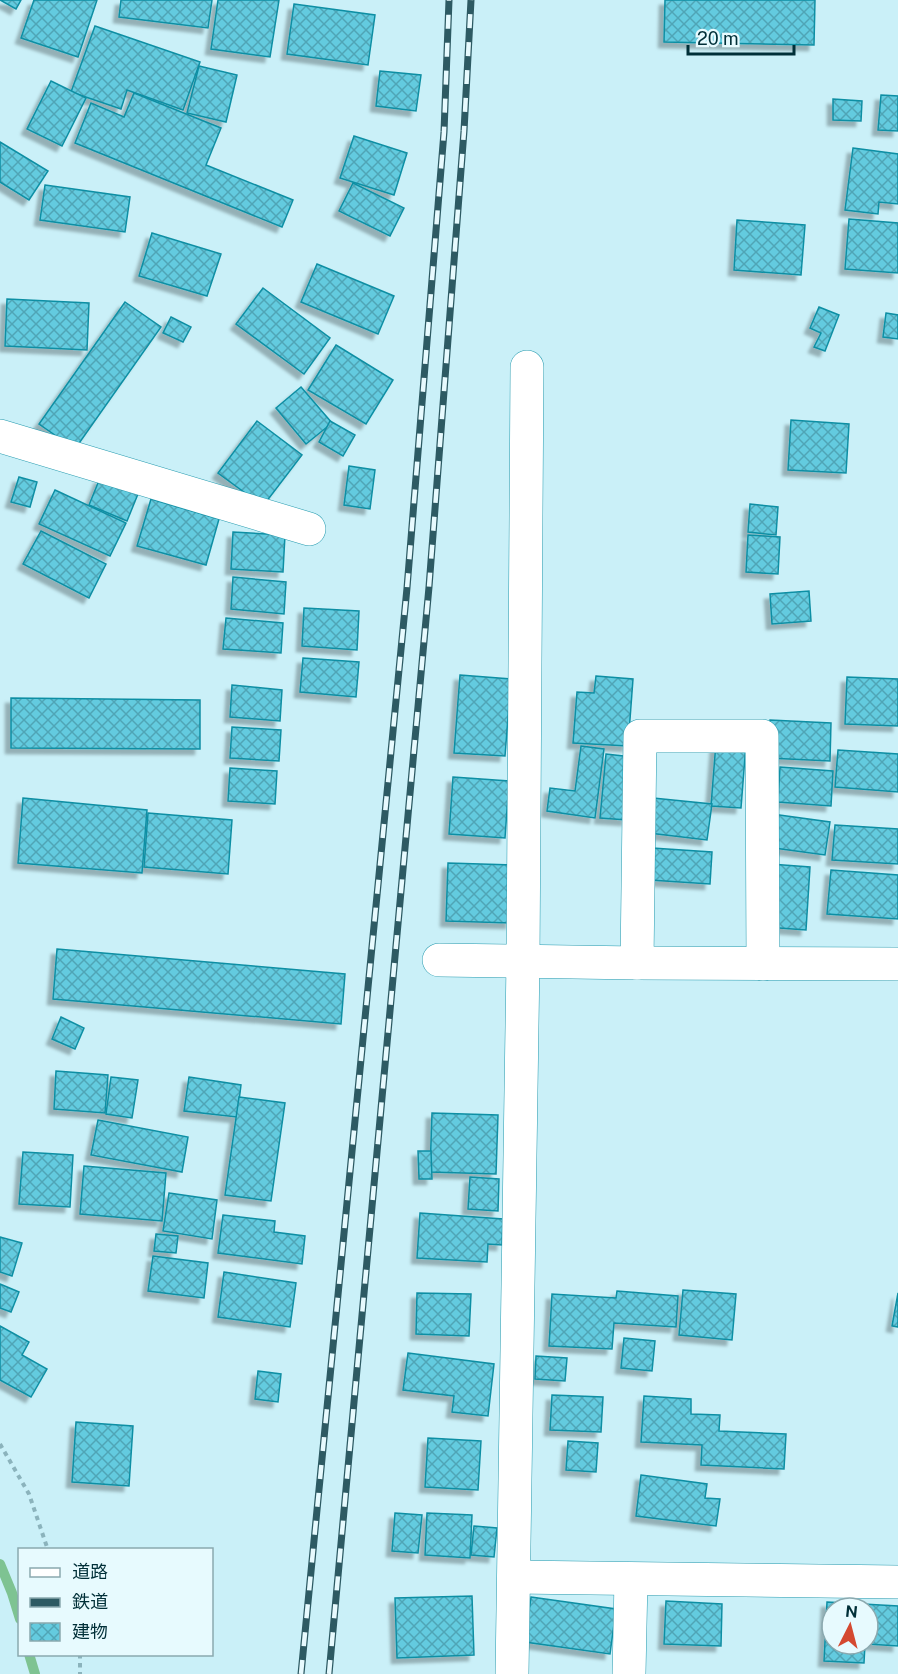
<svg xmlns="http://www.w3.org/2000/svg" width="898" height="1674" font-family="'Public Sans','Noto Sans JP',sans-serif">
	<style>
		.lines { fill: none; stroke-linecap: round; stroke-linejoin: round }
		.stream { stroke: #7ec392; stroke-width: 10 }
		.building { fill: url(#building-cross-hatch); stroke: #0f8fa4; stroke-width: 1.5; filter: url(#shadow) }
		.minor-casing { stroke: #269baf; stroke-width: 34 }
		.path { stroke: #8bb3bc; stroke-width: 4; stroke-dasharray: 4.5 4.5; stroke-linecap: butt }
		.minor { stroke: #fff; stroke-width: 33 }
		.rail-casing { stroke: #2d5a63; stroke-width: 7 }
		.rail { stroke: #e7fafe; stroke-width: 4.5; stroke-dasharray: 14; stroke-linecap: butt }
	</style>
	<defs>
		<pattern id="building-cross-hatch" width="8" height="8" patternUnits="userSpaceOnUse" patternTransform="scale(1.5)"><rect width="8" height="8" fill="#64cbdf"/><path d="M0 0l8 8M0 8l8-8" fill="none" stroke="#50a5b6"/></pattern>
		<filter id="shadow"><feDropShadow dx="-5.5" dy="5.5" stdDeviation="1.5" flood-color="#0004"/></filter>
	</defs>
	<rect width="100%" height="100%" fill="#caf0f8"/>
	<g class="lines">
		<g class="stream">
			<polyline points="0,1564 12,1593 20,1619"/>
			<polyline points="29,1654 35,1674"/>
		</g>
	</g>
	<g class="building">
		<polygon points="0,0 21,0 16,9"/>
		<polygon points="34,0 97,0 78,57 21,38"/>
		<polygon points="121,0 212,0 208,28 119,17"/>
		<polygon points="218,0 279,0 270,57 211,49"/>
		<polygon points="665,0 815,0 814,45 664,42"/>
		<polygon points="294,4 375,15 368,65 287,54"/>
		<polygon points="95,26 200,62 183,110 127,90 121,109 71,92"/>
		<polygon points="199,66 237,75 226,122 187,113"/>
		<polygon points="380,71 421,75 416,111 376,106"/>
		<polygon points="51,81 86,98 62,146 27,129"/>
		<polygon points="134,93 221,128 206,165 293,200 282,227 75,143 91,103 124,117"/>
		<polygon points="881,95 898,96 898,131 878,130"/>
		<polygon points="833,99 862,101 861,121 833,120"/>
		<polygon points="354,136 407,153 394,195 340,178"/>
		<polygon points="0,142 48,171 29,200 0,182"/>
		<polygon points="853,148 898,154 898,204 879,202 878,214 845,210"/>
		<polygon points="353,183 404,208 390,236 339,211"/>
		<polygon points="45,185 130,197 125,232 40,220"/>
		<polygon points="849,219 898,223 898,273 845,269"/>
		<polygon points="737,220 805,225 801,275 734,270"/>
		<polygon points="152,233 221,254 207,296 139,276"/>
		<polygon points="317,264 394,296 378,334 301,302"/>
		<polygon points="263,288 330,338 304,374 236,324"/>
		<polygon points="7,299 89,303 87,350 5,346"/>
		<polygon points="125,302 161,327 75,449 39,424"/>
		<polygon points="819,307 839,315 825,351 814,347 821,333 810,328"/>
		<polygon points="886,313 898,315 898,339 883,337"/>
		<polygon points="171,317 191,327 183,342 163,333"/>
		<polygon points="336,345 393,380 366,424 308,390"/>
		<polygon points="301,387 332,423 306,444 276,408"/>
		<polygon points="791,420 849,424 846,473 788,470"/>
		<polygon points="257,421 302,455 263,506 218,473"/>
		<polygon points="330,421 355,435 343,456 319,442"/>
		<polygon points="349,466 375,470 370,509 344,505"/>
		<polygon points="19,477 37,482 30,507 11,502"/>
		<polygon points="100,478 138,494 127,521 89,505"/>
		<polygon points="55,490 126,523 110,556 39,524"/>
		<polygon points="151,499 219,519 206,565 137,546"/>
		<polygon points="750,504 778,507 776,535 748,532"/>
		<polygon points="41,531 106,564 89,598 23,564"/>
		<polygon points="233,532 285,535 283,572 231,569"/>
		<polygon points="748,535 780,537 778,574 746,572"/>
		<polygon points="233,577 286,582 284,614 231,609"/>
		<polygon points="809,591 811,621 772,624 770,594"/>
		<polygon points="304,608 359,611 357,650 302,646"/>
		<polygon points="226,618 283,623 281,653 223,649"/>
		<polygon points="303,658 359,662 356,697 300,692"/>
		<polygon points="460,675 511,679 505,756 454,753"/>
		<polygon points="596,676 633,679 628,746 573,743 577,692 594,693"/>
		<polygon points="847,677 898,679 898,726 845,724"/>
		<polygon points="232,685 282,690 280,721 230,717"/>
		<polygon points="11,698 200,700 200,749 11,748"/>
		<polygon points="770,720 831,723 830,761 768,758"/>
		<polygon points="232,727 281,730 279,761 230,758"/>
		<polygon points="716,742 746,744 741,808 711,806"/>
		<polygon points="581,746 604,749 595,818 547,811 550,788 575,791"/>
		<polygon points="838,750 898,754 898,792 835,787"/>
		<polygon points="606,754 632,757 627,820 600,818"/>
		<polygon points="780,767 833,771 831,806 778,802"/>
		<polygon points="230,768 277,771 275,804 228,801"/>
		<polygon points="453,777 509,781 505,838 449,834"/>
		<polygon points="23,798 147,810 142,873 18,863"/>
		<polygon points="653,798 712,804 707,840 649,833"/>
		<polygon points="148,813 232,820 228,874 144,867"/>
		<polygon points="772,814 830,822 825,855 767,847"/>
		<polygon points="835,825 898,829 898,864 832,860"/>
		<polygon points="652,848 712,852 710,884 650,880"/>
		<polygon points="448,863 513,865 511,923 446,921"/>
		<polygon points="770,864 810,867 806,930 766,927"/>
		<polygon points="831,870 898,875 898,919 827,914"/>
		<polygon points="57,949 345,974 341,1024 53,999"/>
		<polygon points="61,1017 84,1028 75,1049 52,1039"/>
		<polygon points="56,1071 108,1075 105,1113 54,1109"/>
		<polygon points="111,1077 138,1080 132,1118 106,1114"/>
		<polygon points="189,1077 241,1085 237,1117 184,1111"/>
		<polygon points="239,1097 285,1103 271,1201 225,1195"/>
		<polygon points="432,1113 498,1115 496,1174 430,1172"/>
		<polygon points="98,1120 188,1137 182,1172 91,1155"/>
		<polygon points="418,1151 431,1151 432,1179 419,1179"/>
		<polygon points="23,1152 73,1155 70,1207 19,1204"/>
		<polygon points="84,1166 166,1173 162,1221 80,1214"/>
		<polygon points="470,1177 499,1179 498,1211 468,1209"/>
		<polygon points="169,1193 217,1200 212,1239 163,1231"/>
		<polygon points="420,1213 503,1219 502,1245 488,1244 487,1262 417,1258"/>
		<polygon points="223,1215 275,1221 274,1232 305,1236 302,1264 218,1253"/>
		<polygon points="156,1234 178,1236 176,1253 154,1251"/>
		<polygon points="0,1237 22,1243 12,1276 0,1272"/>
		<polygon points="153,1256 208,1263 204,1298 148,1291"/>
		<polygon points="224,1272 296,1283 290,1327 218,1317"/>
		<polygon points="0,1284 19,1292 11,1312 0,1308"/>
		<polygon points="683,1290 736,1294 732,1340 679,1335"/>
		<polygon points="617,1291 678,1296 676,1327 614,1323 612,1349 549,1346 552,1294 616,1298"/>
		<polygon points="417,1293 471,1294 469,1336 416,1334"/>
		<polygon points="898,1293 898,1327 892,1326"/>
		<polygon points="0,1326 29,1342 22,1355 47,1369 31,1397 0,1380"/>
		<polygon points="624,1338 655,1341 652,1371 621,1368"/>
		<polygon points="408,1353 494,1364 488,1416 452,1412 454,1396 403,1390"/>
		<polygon points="536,1356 567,1358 565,1381 535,1379"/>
		<polygon points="258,1371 281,1374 278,1402 255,1399"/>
		<polygon points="552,1395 603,1397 601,1432 550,1430"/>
		<polygon points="644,1396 691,1399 691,1414 720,1415 719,1431 786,1434 784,1469 701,1465 702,1445 641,1442"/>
		<polygon points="76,1422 133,1426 129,1486 72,1482"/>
		<polygon points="428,1438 481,1441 478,1490 425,1487"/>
		<polygon points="568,1441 598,1443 596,1472 566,1470"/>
		<polygon points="641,1475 707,1484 705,1498 720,1499 716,1526 636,1516"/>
		<polygon points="395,1513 422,1515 418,1553 392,1551"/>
		<polygon points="427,1513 472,1515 470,1558 425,1555"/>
		<polygon points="474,1526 497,1528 494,1557 471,1555"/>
		<polygon points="472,1596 474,1655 397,1658 395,1598"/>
		<polygon points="531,1597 616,1609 610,1654 525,1642"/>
		<polygon points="666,1601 722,1604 721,1646 664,1644"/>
		<polygon points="827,1602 898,1606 898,1646 868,1644 868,1608 832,1608 832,1644 865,1644 864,1663 824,1661"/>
	</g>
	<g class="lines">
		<defs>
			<g id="minor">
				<polyline points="0,436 309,529"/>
				<polyline points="439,960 637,963 898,964"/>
				<polyline points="637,963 640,736 762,736 763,964"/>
				<polyline points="514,1577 898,1582"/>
				<polyline points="512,1674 523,961 527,367"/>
				<polyline points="629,1674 631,1579"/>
			</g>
		</defs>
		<use href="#minor" class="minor-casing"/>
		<g class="path">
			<polyline points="0,1444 29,1494 48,1550"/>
			<polyline points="80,1654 80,1674"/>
		</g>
		<use href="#minor" class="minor"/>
		<defs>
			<g id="rail">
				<polyline points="301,1674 407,588 444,132 449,0"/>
				<polyline points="329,1674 429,587 464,131 471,0"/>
			</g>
		</defs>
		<use href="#rail" class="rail-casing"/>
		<use href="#rail" class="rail"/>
	</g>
	<rect x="18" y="1548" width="195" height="108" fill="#e7fafe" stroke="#8ba9af" stroke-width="1.5"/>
	<rect x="30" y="1568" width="30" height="9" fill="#ffffff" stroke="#8ba9af" stroke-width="1.5"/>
	<text x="72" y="1578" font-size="18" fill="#002f38">道路</text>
	<rect x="30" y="1598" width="30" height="9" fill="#2d5a63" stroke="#8ba9af" stroke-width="1.5"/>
	<text x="72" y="1608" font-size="18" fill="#002f38">鉄道</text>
	<rect x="30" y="1623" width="30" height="18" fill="url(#building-cross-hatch)" stroke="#8ba9af" stroke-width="1.5"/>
	<text x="72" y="1638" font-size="18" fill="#002f38">建物</text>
	<g transform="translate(850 1626) rotate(6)"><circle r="28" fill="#e7fafe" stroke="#8ba9af" stroke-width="1.5"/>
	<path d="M0-4.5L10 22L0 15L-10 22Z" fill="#d44930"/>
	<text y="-9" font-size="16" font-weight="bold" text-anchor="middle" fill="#002f38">N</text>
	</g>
	<path d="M688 45v9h106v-9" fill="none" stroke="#002f38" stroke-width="3"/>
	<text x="697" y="45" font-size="18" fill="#002f38" stroke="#e7fafe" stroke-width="4.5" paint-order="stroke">20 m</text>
</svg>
